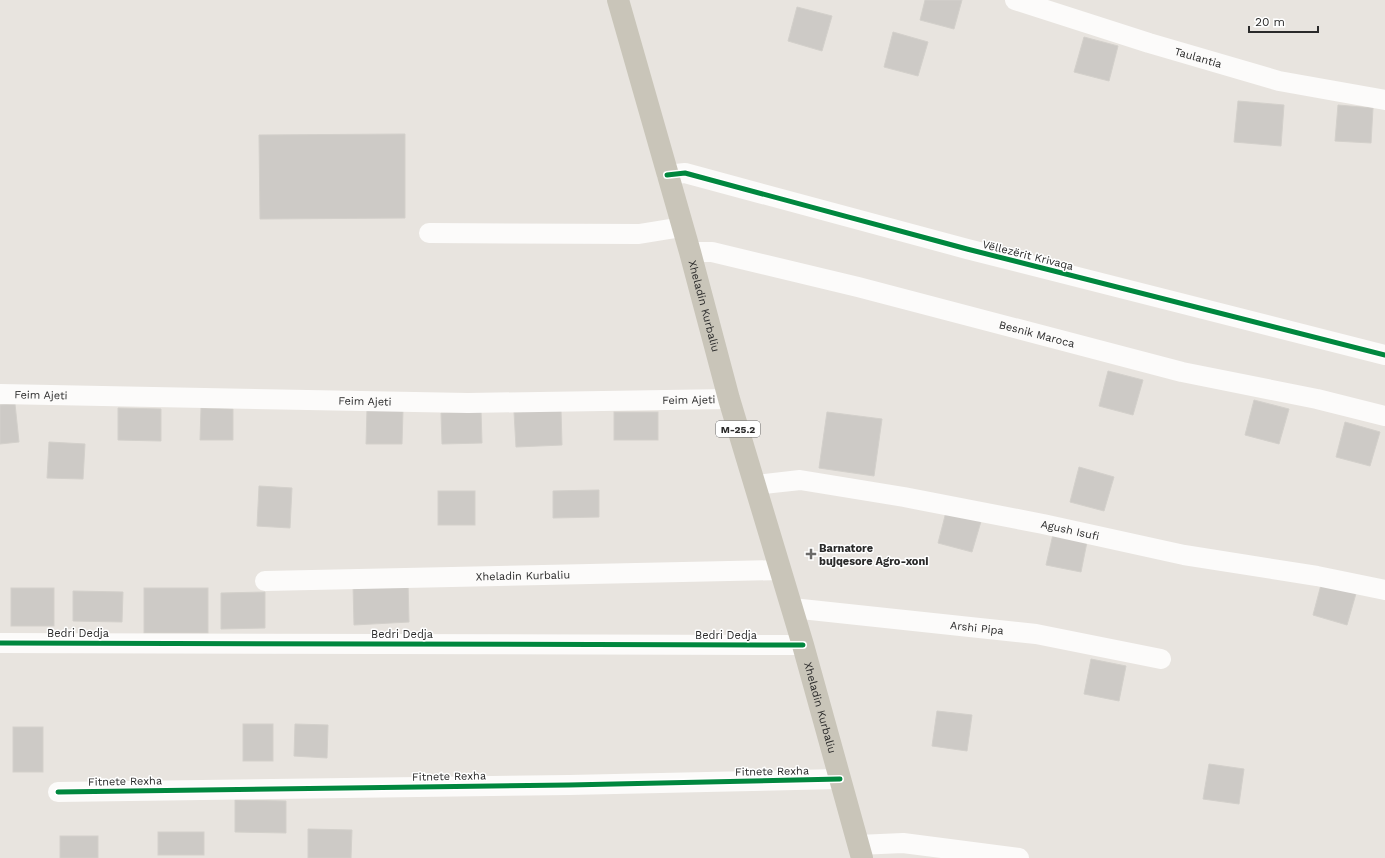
<svg xmlns="http://www.w3.org/2000/svg" width="1385" height="858" font-family="'Work Sans',sans-serif">
	<style>
		.building { fill: #cdcac6; stroke: #d3d0cb }
		.lines { fill: none; stroke-linecap: round; stroke-linejoin: round }
		.street { stroke: #fcfbfa; stroke-width: 20 }
		.primary { stroke: #c9c5b9; stroke-width: 22 }
		.cycleway-casing { stroke: #fff; stroke-width: 8 }
		.cycleway { stroke: #00873e; stroke-width: 5 }
		.poi-dot { fill: #6c6b69; stroke: #fff; stroke-width: 1.5 }
		.labels { text-anchor: middle; stroke-width: 3; stroke-linejoin: round; paint-order: stroke }
		.shield { fill: #fff; stroke: #6a6a6a; stroke-width: 1 }
		.shield-label { font-size: 10px; font-weight: bold; fill: #2a2a2a }
		.street-label { font-size: 11px; fill: #2a2a2a; stroke: #fff }
		.poi-label { font-size: 11px; font-weight: bold; fill: #2a2a2a; stroke: #fff; text-anchor: start }
	</style>
	<rect width="100%" height="100%" fill="#e8e4df"/>
	<g class="building">
		<polygon points="925,0 962,0 954,29 920,20"/>
		<polygon points="797,7 832,16 822,51 788,41"/>
		<polygon points="893,32 928,42 918,76 884,67"/>
		<polygon points="1084,37 1118,46 1109,81 1074,72"/>
		<polygon points="1238,101 1284,105 1281,146 1234,142"/>
		<polygon points="1338,105 1373,108 1371,143 1335,141"/>
		<polygon points="405,134 405,218 260,219 259,135"/>
		<polygon points="1108,371 1143,380 1133,415 1099,406"/>
		<polygon points="1254,400 1289,409 1279,444 1245,435"/>
		<polygon points="15,404 19,442 0,444 0,405"/>
		<polygon points="118,408 161,409 161,441 118,440"/>
		<polygon points="201,408 233,409 233,440 200,440"/>
		<polygon points="367,409 403,410 402,444 366,444"/>
		<polygon points="561,410 562,445 516,447 514,412"/>
		<polygon points="481,411 482,443 442,444 441,413"/>
		<rect x="614" y="412" width="44" height="28"/>
		<polygon points="827,412 882,419 874,476 819,468"/>
		<polygon points="1345,422 1380,432 1370,466 1336,457"/>
		<polygon points="49,442 85,444 83,479 47,478"/>
		<polygon points="1079,467 1114,477 1104,511 1070,502"/>
		<polygon points="259,486 292,488 290,528 257,526"/>
		<polygon points="599,490 599,517 553,518 553,491"/>
		<rect x="438" y="491" width="37" height="34"/>
		<polygon points="947,508 982,518 972,552 938,543"/>
		<polygon points="1054,530 1088,537 1081,572 1046,565"/>
		<polygon points="1322,581 1357,590 1347,625 1313,615"/>
		<polygon points="408,582 409,622 354,625 353,585"/>
		<rect x="11" y="588" width="43" height="38"/>
		<rect x="144" y="588" width="64" height="45"/>
		<polygon points="73,591 123,592 122,622 73,621"/>
		<polygon points="265,592 265,628 221,629 221,593"/>
		<polygon points="1091,659 1126,666 1119,701 1084,694"/>
		<polygon points="937,711 972,715 967,751 932,746"/>
		<rect x="243" y="724" width="30" height="37"/>
		<polygon points="295,724 328,725 327,758 294,756"/>
		<rect x="13" y="727" width="30" height="45"/>
		<polygon points="1209,764 1244,769 1239,804 1203,799"/>
		<polygon points="235,800 286,801 286,833 235,832"/>
		<polygon points="308,829 352,830 351,858 308,858"/>
		<rect x="158" y="832" width="46" height="23"/>
		<rect x="60" y="836" width="38" height="22"/>
	</g>
	<g class="lines">
		<g class="street">
			<path id="s1" d="M1015,0L1149,43L1279,81L1385,100"/>
			<polyline points="667,175 685,173 967,249 1385,355"/>
			<polyline points="429,233 639,234 682,227"/>
			<path id="s2" d="M690,252H712L858,287L1182,372L1317,399L1385,416"/>
			<path id="s3" d="M0,394L468,403L729,399"/>
			<path id="s4" d="M755,485L800,480L904,497L1043,524L1184,555L1317,576L1385,590"/>
			<path id="s5" d="M265,581L780,570"/>
			<path id="s6" d="M792,608L1036,634L1161,659"/>
			<polyline points="0,643 803,645"/>
			<polyline points="58,792 569,785 840,779"/>
			<polyline points="858,845 903,843 1019,858"/>
		</g>
		<path class="primary" id="s7" d="M618,0L690,252L729,399L803,645L862,858"/>
		<defs>
			<g id="cycleway">
				<polyline points="667,175 685,173 967,249 1385,355"/>
				<polyline points="0,643 803,645"/>
				<polyline points="58,792 569,785 840,779"/>
			</g>
		</defs>
		<use href="#cycleway" class="cycleway-casing"/>
		<use href="#cycleway" class="cycleway"/>
	</g>
	<path class="poi-dot" d="M809 548h4v4h4v4h-4v4h-4v-4h-4v-4h4z"/>
	<g class="labels">
		<rect class="shield" x="716" y="421" width="44" height="16" rx="3"/>
		<g class="shield-label">
			<text x="738" y="433">M-25.2</text>
		</g>
		<g class="street-label">
			<text dy="4" stroke="none"><textPath href="#s1" startOffset="192">Taulantia</textPath></text>
			<text transform="translate(1028 255) rotate(14)" y="4">Vëllezërit Krivaqa</text>
			<text dy="4" stroke="none"><textPath href="#s7" startOffset="318">Xheladin Kurbaliu</textPath></text>
			<text dy="4" stroke="none"><textPath href="#s2" startOffset="357">Besnik Maroca</textPath></text>
			<text dy="4" stroke="none"><textPath href="#s3" startOffset="41">Feim Ajeti</textPath></text>
			<text dy="4" stroke="none"><textPath href="#s3" startOffset="689">Feim Ajeti</textPath></text>
			<text dy="4" stroke="none"><textPath href="#s3" startOffset="365">Feim Ajeti</textPath></text>
			<text dy="4" stroke="none"><textPath href="#s4" startOffset="320">Agush Isufi</textPath></text>
			<text dy="4" stroke="none"><textPath href="#s5" startOffset="258">Xheladin Kurbaliu</textPath></text>
			<text dy="4" stroke="none"><textPath href="#s6" startOffset="186">Arshi Pipa</textPath></text>
			<text x="78" y="637">Bedri Dedja</text>
			<text x="402" y="638">Bedri Dedja</text>
			<text x="726" y="639">Bedri Dedja</text>
			<text dy="4" stroke="none"><textPath href="#s7" startOffset="736">Xheladin Kurbaliu</textPath></text>
			<text transform="translate(772 771) rotate(-1)" y="4">Fitnete Rexha</text>
			<text transform="translate(449 776) rotate(-1)" y="4">Fitnete Rexha</text>
			<text transform="translate(125 781) rotate(-1)" y="4">Fitnete Rexha</text>
		</g>
		<g class="poi-label">
			<text x="819" y="552">Barnatore<tspan x="819" dy="13">bujqesore Agro-xoni</tspan></text>
		</g>
	</g>
	<path d="M1249 26v6h69v-6" fill="none" stroke="#2a2a2a" stroke-width="2"/>
	<text x="1255" y="26" font-size="12" fill="#2a2a2a" stroke="#ffffff" stroke-width="3" paint-order="stroke">20 m</text>
</svg>
